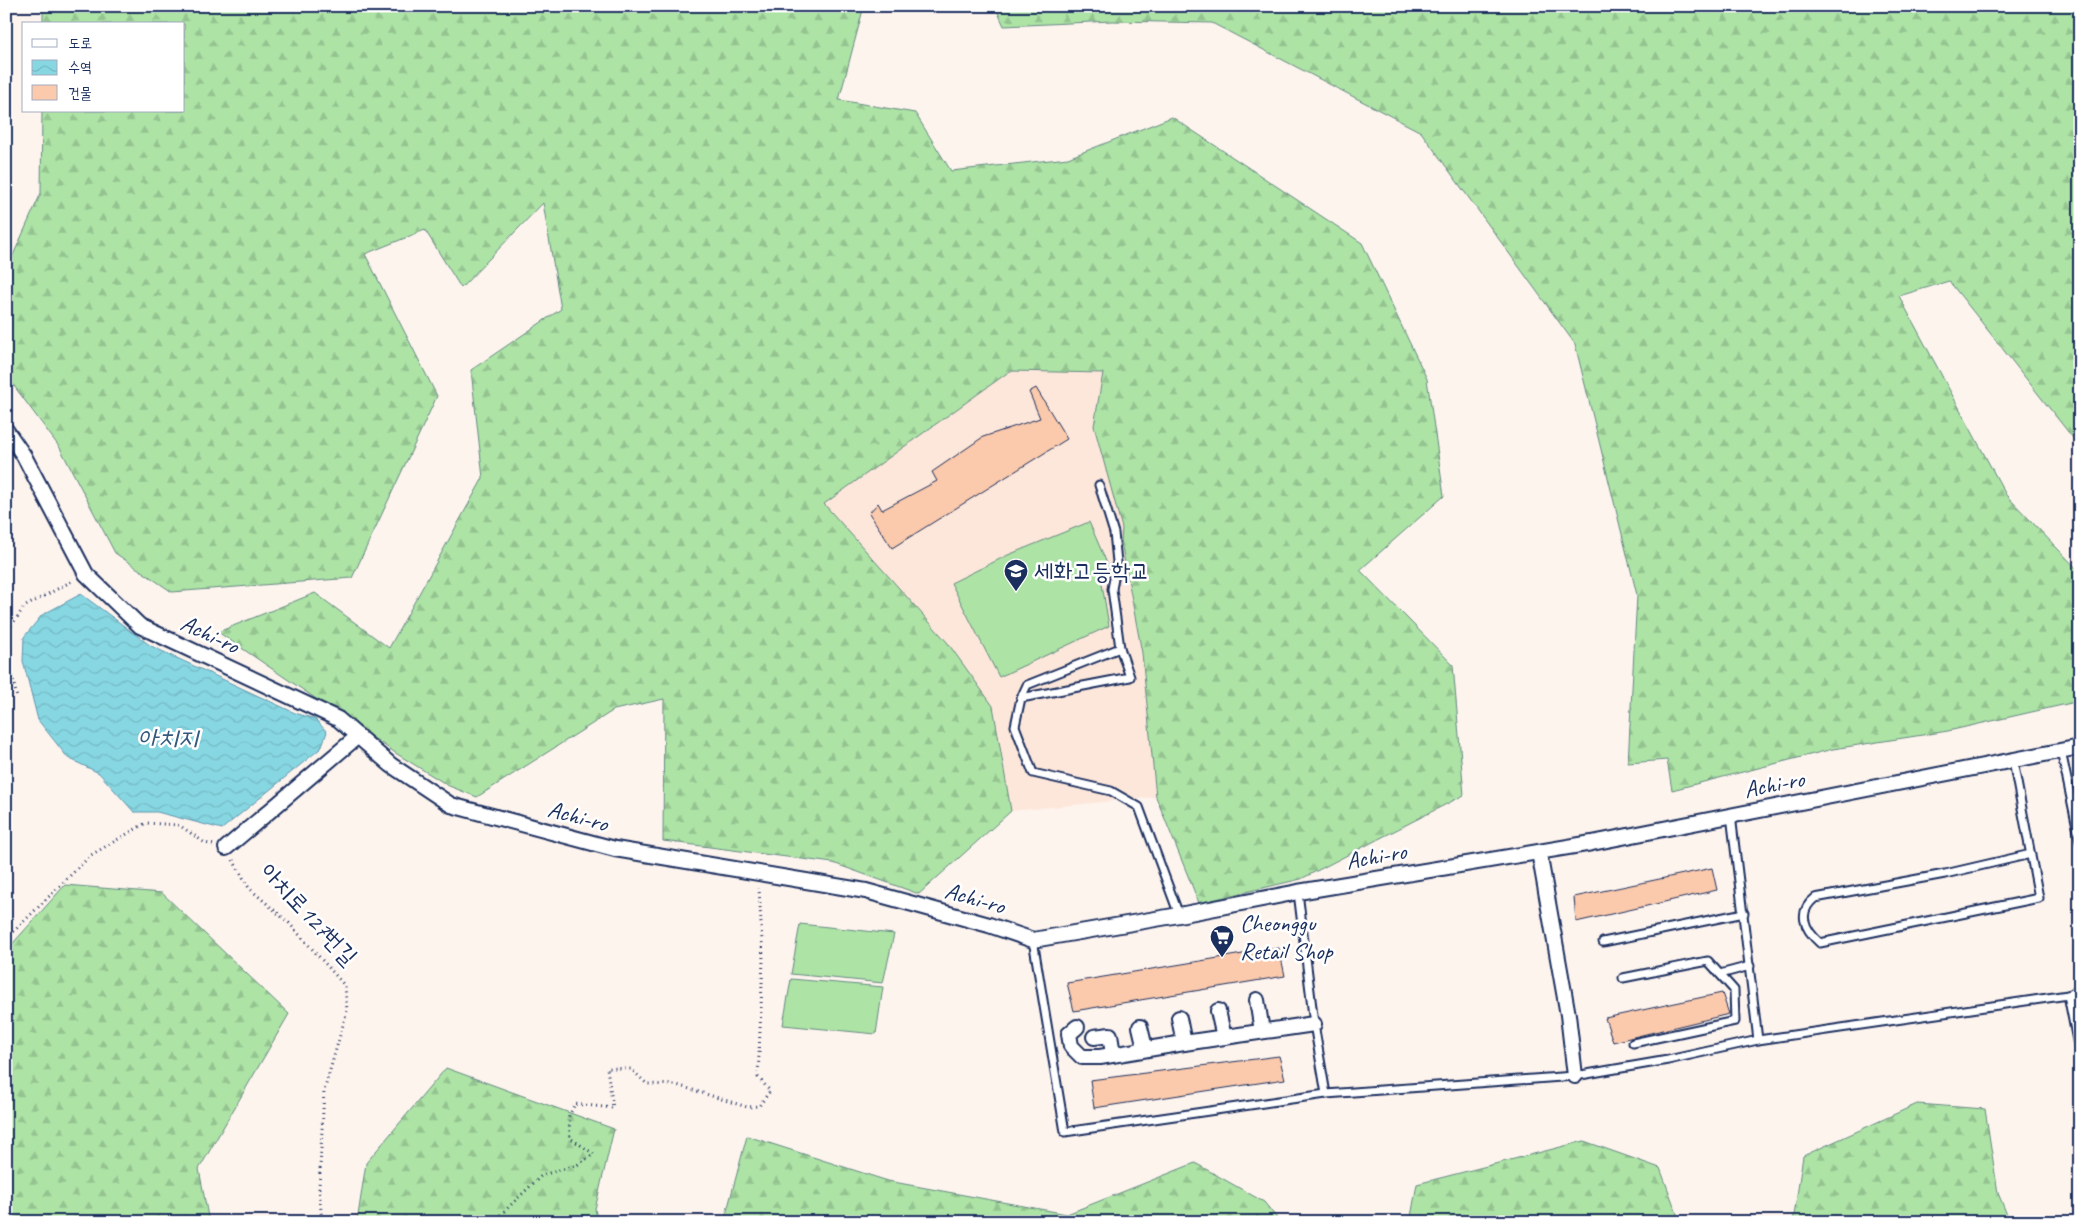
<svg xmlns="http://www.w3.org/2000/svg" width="2086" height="1228" font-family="Caveat,'Poor Story',sans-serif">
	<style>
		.built { fill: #fde7da }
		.forest { fill: url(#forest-firs); stroke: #648982 }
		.pitch { fill: #ade3a5; stroke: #648982 }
		.water { fill: url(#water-waves); stroke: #5c94ad }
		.building { fill: #fbc9ab; stroke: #1b2f5e }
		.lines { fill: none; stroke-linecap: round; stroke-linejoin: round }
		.lane-casing { stroke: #1b2f5e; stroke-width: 11 }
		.street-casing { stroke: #1b2f5e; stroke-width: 18 }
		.path { stroke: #1b2f5e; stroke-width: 3; stroke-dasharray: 1 4; stroke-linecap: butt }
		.lane { stroke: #fff; stroke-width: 7 }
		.street { stroke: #fff; stroke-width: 14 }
		.labels { text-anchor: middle; stroke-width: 5; stroke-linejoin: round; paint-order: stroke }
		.poi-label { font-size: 24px; fill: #1b2f5e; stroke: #fff; text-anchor: start }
		.street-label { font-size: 24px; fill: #1b2f5e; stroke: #fff }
		.water-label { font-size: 25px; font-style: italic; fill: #36597f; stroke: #fff }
	</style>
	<defs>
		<pattern id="forest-firs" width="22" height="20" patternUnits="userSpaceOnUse" patternTransform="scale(1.25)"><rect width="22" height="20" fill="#ade3a5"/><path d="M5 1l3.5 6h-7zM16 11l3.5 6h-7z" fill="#94c390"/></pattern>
		<pattern id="water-waves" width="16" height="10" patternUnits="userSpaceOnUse" patternTransform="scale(1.25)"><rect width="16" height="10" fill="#87d7e2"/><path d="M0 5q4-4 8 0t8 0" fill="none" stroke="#74b9c4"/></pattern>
	</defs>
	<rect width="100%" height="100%" fill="#fef4ee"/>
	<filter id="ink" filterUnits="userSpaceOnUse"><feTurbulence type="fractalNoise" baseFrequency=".02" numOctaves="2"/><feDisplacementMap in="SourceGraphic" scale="10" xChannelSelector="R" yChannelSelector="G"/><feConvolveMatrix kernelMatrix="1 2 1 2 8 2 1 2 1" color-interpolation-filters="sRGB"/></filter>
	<g filter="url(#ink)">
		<polygon class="built" points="1010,371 1103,373 1094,426 1122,528 1121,542 1142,653 1156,797 1011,811 993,706 947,642 823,504"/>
		<g class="forest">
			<polygon points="43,6 864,6 839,100 915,113 951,171 1068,158 1172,117 1362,243 1427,379 1444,496 1360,570 1453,665 1464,795 1301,879 1199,903 1156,797 1142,653 1121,542 1122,528 1094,426 1103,373 1010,371 824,504 947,642 993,706 1011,811 919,894 833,863 663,841 664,699 614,710 477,797 449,786 397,754 218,632 315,593 389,648 483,478 471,370 561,309 543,203 461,288 425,230 365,254 437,396 352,578 172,592 115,553 60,448 6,375 6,271 41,193 42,111 184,111 184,24 43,24"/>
			<polygon points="995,6 2080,6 2080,447 1949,281 1899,296 2006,495 2080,572 2080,701 1948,731 1833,749 1672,790 1667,760 1628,763 1637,595 1575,344 1421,132 1212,23 1113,21 1004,26"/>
			<polygon points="65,885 162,893 289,1014 199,1169 209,1222 6,1222 6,951"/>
			<polygon points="446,1068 614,1129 595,1209 598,1222 357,1222 366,1163"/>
			<polygon points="1917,1104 1985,1109 1998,1193 2010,1222 1793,1222 1803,1156"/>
			<polygon points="747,1136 888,1181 1067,1214 1195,1163 1264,1202 1280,1222 724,1222"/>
			<polygon points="1584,1141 1660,1168 1680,1222 1410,1222 1417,1184"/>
		</g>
		<g class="pitch">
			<polygon points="1089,522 1109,568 1101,578 1109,626 999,677 951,583 1008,555"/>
			<polygon points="800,924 894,934 883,983 791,974"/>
			<polygon points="791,979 883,987 876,1034 783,1025"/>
		</g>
		<polygon class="water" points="81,594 151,646 295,713 315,719 327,732 321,748 222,829 157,812 134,812 99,773 68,758 38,720 23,661 24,637 42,615"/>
		<g class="building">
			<polygon points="1036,388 1067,439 892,548 869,513 878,503 882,510 937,481 932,472 983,437 1040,418 1029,392"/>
			<polygon points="1712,868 1717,890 1576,922 1574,897"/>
			<polygon points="1279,948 1285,976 1074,1011 1067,983"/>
			<polygon points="1722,993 1729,1014 1613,1042 1605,1018"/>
			<polygon points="1279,1056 1285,1079 1094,1108 1090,1080"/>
		</g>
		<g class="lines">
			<defs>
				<g id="lane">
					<polyline points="1099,485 1114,533 1117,562 1112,589 1120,648"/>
					<polyline points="1021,698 1027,685 1120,648 1130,677 1021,698 1015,726 1033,773 1111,791 1139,807 1179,915"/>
					<polyline points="2061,751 2080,841"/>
					<path d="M2013,761L2039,898L1820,943C1804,929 1797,912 1815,898L1945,874L2031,854"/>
					<polyline points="1731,815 1758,1040"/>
					<polyline points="1298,892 1314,1024 1326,1094 1575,1076 1668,1060 1758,1040 2068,995"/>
					<polyline points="1033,940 1065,1132 1326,1094"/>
					<polyline points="1603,942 1744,913"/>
					<polyline points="1720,974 1750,966"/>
					<polyline points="1623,978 1708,961 1734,990 1735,1021 1633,1043"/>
					<polyline points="2080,990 2068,995 2080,1056"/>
				</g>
				<g id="street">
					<polyline points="6,430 24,456 86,574 140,626 338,719 391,765 451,805 615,849 866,891 989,925 1033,940 1179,915 1298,892 1592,843 2080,747"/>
					<polyline points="226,848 358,736"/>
					<polyline points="1539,852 1568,1015 1575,1076"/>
					<polyline points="1257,1000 1262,1031"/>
					<polyline points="1218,1011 1224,1037"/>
					<polyline points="1179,1018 1184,1043 1314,1024"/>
					<polyline points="1077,1027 1069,1034 1071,1046 1082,1057 1100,1057 1184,1043"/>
					<polyline points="1140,1027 1145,1048"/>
					<polyline points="1094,1037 1110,1035 1113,1054"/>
				</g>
			</defs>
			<use href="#lane" class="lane-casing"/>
			<use href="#street" class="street-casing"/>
			<g class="path">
				<polyline points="6,634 24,607 74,580"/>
				<polyline points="6,646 17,698"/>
				<polyline points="233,860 249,888 289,923 345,986 347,1011 324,1091 319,1188 322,1222"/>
				<polyline points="6,939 91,855 146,823 179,825 205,843 214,845"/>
				<polyline points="493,1222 542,1175 577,1165 594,1154 570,1138 569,1116 575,1104 613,1108 607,1068 631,1069 647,1084 677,1085 747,1107 759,1106 770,1091 758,1077 763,960 759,888"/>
			</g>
			<use href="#lane" class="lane"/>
			<use href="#street" class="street"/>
		</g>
	</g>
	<defs>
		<symbol id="school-pin" viewBox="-11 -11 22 30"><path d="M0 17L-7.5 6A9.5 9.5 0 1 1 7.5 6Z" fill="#1b2f5e" stroke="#fff"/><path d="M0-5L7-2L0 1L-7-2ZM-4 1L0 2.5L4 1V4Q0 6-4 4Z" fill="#fff"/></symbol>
		<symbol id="supermarket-pin" viewBox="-11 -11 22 30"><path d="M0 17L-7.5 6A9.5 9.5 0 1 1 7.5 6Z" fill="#1b2f5e" stroke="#fff"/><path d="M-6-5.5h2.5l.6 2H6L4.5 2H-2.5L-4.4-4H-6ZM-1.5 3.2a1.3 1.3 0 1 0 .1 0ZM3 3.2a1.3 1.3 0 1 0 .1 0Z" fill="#fff"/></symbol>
	</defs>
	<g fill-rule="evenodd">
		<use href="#school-pin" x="1002" y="557" width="28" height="38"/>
		<use href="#supermarket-pin" x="1208" y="923" width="28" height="38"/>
	</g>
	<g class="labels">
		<g class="poi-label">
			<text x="1034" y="579">세화고등학교</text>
			<text x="1240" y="931">Cheonggu<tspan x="1240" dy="28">Retail Shop</tspan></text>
		</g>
		<g class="street-label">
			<text transform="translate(210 634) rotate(25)" y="8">Achi-ro</text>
			<text transform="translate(1774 784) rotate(-11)" y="8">Achi-ro</text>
			<text transform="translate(578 816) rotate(15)" y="8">Achi-ro</text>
			<text transform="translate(1376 856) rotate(-10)" y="8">Achi-ro</text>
			<text transform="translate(975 898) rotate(16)" y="8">Achi-ro</text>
			<text transform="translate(309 914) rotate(47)" y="8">아치로127번길</text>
		</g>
		<g class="water-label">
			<text x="168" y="746">아치지</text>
		</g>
	</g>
	<rect width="2086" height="1228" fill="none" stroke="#fff" stroke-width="25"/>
	<rect x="12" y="12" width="2061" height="1203" fill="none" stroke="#1b2f5e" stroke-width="2" filter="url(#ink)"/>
	<rect x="22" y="22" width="162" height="90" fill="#ffffff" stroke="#a4acbf"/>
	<rect x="32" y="39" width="25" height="8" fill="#ffffff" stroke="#a4acbf"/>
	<text x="68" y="48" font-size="15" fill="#1b2f5e">도로</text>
	<rect x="32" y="60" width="25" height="15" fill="url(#water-waves)" stroke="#a4acbf"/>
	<text x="68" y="72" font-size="15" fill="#1b2f5e">수역</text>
	<rect x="32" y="85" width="25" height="15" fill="#fbc9ab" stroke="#a4acbf"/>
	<text x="68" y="98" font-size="15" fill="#1b2f5e">건물</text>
</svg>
